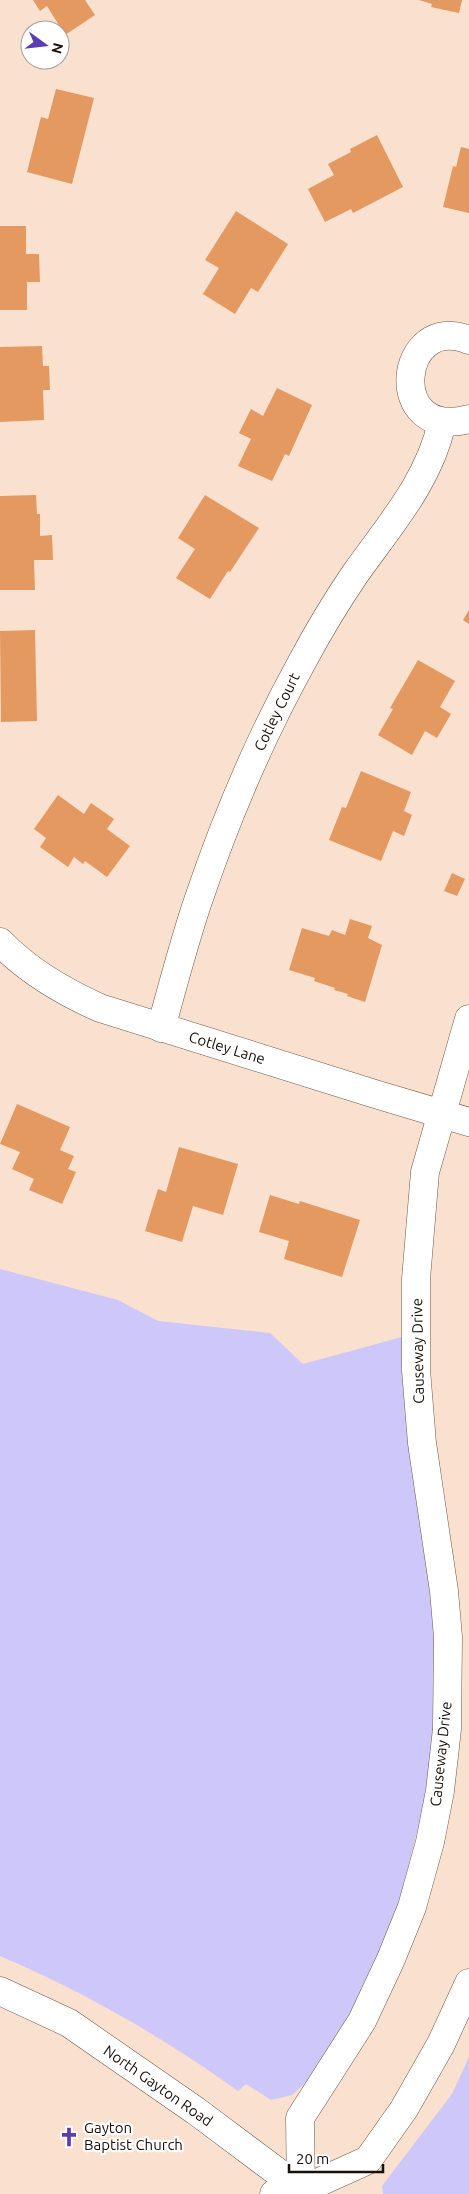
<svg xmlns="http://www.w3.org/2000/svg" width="469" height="2194" font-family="Ubuntu,sans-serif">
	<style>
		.green { fill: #cec7f9 }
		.building { fill: #e49960 }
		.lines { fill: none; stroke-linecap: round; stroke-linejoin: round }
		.minor-casing { stroke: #6f5949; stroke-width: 29 }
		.minor { stroke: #fff; stroke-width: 28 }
		.labels { text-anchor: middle; stroke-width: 4.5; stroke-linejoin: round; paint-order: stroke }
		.street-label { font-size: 15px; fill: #19100a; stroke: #fff }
		.poi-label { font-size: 15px; fill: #19100a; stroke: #fff; text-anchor: start }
	</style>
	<rect width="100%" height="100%" fill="#fae0ce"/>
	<g class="green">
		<path d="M0,1269L118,1300L158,1321L270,1333L303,1364L402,1337L418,1499L438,1634L431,1776L394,1923L351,2014L313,2076L292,2095L271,2100L246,2084L238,2091C163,2037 84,1992 0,1956Z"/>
		<polygon points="469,2057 469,2194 383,2194 382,2186 452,2094"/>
	</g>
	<g class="building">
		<polygon points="33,0 85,0 95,15 65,35 47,6 40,11"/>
		<polygon points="419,0 462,0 459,13 431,7 432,4"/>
		<polygon points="56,89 94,98 72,184 27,172 41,117 48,119"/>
		<polygon points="377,135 403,187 353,213 351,209 325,222 308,189 334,175 328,164 351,152 350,149"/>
		<polygon points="461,147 469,149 469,213 443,207 453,166 456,167"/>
		<polygon points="236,211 288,244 258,292 251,288 235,314 203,294 219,268 205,260"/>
		<polygon points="0,226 26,226 26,254 39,254 40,282 27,282 27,310 0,310"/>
		<polygon points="42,346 43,366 49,366 50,390 43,390 44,420 0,422 0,347"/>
		<polygon points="277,388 312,405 289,456 285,454 272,481 238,466 251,439 239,433 251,409 263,416"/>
		<polygon points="36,495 37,514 40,514 40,536 52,535 53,560 34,560 35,590 0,590 0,496"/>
		<polygon points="205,495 259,528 230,572 228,571 210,599 176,578 195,549 178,538"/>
		<polygon points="469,610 469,624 463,620"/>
		<polygon points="35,630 37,721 1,722 0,631"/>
		<polygon points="418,660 455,681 440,707 451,714 437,738 425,731 412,755 378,735 393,709 390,708"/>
		<polygon points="361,771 411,792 404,811 412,815 404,836 393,831 381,861 329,840 342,807 346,808"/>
		<polygon points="58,795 84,814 91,803 114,819 107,829 130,846 107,877 85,861 83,864 74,857 68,867 40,847 46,838 34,829"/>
		<polygon points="452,873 465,879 457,896 444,891"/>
		<polygon points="350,919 372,926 368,938 382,945 365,1002 347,996 348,994 334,990 335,988 314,981 315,978 289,970 302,928 329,936 332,930 345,935"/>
		<polygon points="17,1104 70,1127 60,1150 74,1156 68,1169 76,1172 62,1204 29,1190 34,1179 12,1169 20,1152 0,1144"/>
		<polygon points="179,1147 238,1164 223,1215 193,1206 182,1242 145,1231 158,1189 166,1192"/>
		<polygon points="270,1195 299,1204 300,1201 360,1220 342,1277 284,1259 289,1241 259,1232"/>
	</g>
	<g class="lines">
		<defs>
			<g id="minor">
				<path d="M469,340C398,311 384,442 469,419"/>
				<path d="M0,942C27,970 64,992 100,1008L375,1094L469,1122"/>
				<path d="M161,1028C173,985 184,942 198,901C226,818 260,738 302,662C318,632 336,602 355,574C389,526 430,480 442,422"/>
				<polyline points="0,1991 69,2023 196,2111 307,2194"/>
				<polyline points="274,2194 302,2190 368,2160 404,2109 441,2044 469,1983"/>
				<polyline points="301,2194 300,2118 362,2021 391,1959 412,1907 430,1842 440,1791 447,1729 448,1637 444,1591 422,1443 416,1370 416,1279 425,1172 469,1019"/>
			</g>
		</defs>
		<use href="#minor" class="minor-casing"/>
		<use href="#minor" class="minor"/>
	</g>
	<defs>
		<symbol id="church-bare" viewBox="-9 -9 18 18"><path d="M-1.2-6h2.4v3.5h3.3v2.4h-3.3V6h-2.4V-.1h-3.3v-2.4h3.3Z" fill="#5d3bb3" stroke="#fff" stroke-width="2.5" paint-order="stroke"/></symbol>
	</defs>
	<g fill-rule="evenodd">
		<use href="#church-bare" x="55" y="2123" width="28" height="28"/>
	</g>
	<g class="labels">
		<g class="street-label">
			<text transform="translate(277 712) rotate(-64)" y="5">Cotley Court</text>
			<text transform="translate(227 1048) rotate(17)" y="5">Cotley Lane</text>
			<text transform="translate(418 1351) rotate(-91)" y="5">Causeway Drive</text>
			<text transform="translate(441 1754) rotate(-84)" y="5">Causeway Drive</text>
			<text transform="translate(158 2086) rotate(35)" y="5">North Gayton Road</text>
		</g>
		<g class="poi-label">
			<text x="84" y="2133">Gayton<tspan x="84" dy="17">Baptist Church</tspan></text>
		</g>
	</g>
	<g transform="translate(45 45) rotate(105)"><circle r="24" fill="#ffffff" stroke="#a39f9d"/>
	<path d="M0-4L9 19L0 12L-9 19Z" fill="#5d3bb3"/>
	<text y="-8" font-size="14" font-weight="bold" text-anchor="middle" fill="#19100a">N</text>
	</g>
	<path d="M289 2164v8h94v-8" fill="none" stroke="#19100a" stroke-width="2.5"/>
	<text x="296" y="2164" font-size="15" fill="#19100a" stroke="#ffffff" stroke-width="4" paint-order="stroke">20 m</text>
</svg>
